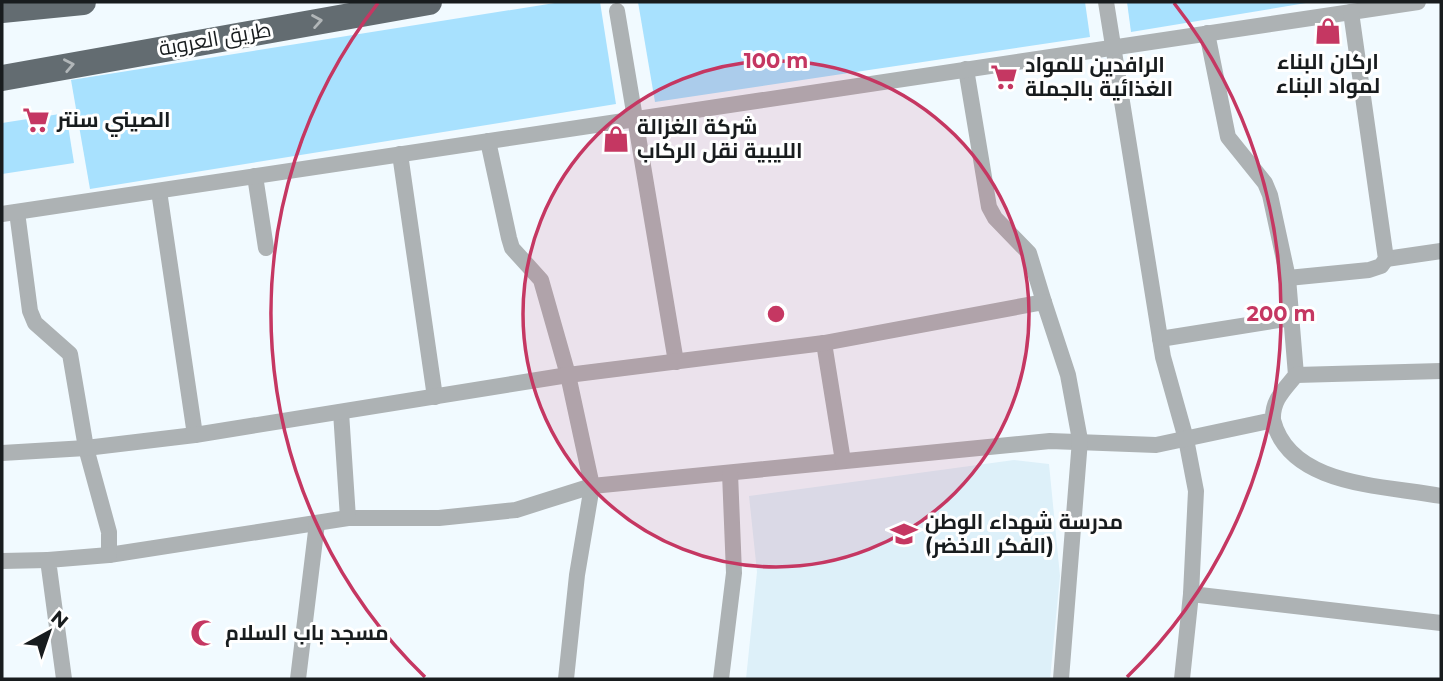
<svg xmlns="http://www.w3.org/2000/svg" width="1443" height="681" font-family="Montserrat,Cairo,sans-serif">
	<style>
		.built { fill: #ddf0f9 }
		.garden { fill: #a8e1fe }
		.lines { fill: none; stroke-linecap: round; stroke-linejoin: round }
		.minor { stroke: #adb2b4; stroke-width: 16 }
		.trunk { stroke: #636c71; stroke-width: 26 }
		.oneway { stroke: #b1b6b8 }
		.ring { fill: none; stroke: #c53762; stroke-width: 3.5 }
		.labels { text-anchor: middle; stroke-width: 6; stroke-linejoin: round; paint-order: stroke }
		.street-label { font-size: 21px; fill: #181c1e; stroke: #fff }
		.poi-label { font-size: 21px; font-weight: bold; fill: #181c1e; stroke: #fff; text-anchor: start }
		.centre { fill: #c53762; stroke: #fff; stroke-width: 3.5 }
		.ring-label { font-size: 21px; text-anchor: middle; font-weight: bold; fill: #c53762; stroke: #fff; stroke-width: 6; stroke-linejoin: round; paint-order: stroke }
	</style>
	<rect width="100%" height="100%" fill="#f1faff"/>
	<polygon class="built" points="1014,460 1049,464 1060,576 1050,679 746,679 757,572 749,496"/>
	<g class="garden">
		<polygon points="561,2 600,2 616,104 90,189 71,80"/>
		<polygon points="638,2 1085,2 1090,37 655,102"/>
		<polygon points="1127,2 1312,2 1131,32"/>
		<polygon points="66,113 74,163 2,174 2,123"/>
	</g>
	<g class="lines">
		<g class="minor">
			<polyline points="1106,2 1163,357 1186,439 1196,491 1191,594 1182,679"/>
			<polyline points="617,11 676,362"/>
			<polyline points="966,69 989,207 995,218 1029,253 1044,302"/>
			<polyline points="488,141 509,238 512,248 541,280 568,375 592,486 577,575 566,679"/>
			<polyline points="400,154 435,397"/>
			<polyline points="255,176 266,248"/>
			<polyline points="159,191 195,435"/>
			<path d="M17,212L30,311L35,323L70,354L86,448L109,532V555L348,518H439L516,510L592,486L1050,441L1156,445L1273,420C1272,400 1284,390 1296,375L1288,278L1270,195L1265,183L1228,137L1207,33"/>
			<polyline points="2,214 1418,2"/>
			<polyline points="1386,259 1441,251"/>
			<polyline points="1288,278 1369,270 1381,266 1386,259 1351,12"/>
			<polyline points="1160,339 1291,318"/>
			<polyline points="824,343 843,461"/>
			<polyline points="1296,375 1441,371"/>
			<polyline points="341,412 348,518"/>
			<path d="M1273,420C1290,487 1384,485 1441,496"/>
			<polyline points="2,453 86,448 195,435 568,375 824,343 1044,302 1068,375 1080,440 1061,679"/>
			<polyline points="2,561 48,560"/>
			<polyline points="1191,594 1441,623"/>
			<polyline points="64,679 48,560 109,555"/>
			<polyline points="298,679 317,523"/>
			<polyline points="721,679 734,573 730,473"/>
		</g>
		<g class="trunk">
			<polyline points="2,10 83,2"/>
			<polyline points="2,78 429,2"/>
		</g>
	</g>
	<defs><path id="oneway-chevron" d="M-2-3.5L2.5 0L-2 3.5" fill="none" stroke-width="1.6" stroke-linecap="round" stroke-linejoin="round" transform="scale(1.75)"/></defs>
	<g class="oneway">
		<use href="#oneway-chevron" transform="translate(317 21) rotate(-10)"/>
		<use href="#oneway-chevron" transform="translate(69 65) rotate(-11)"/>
	</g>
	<circle cx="776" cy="314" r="253" fill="#c53762" fill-opacity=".12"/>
	<g class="ring">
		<circle cx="776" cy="314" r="253"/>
		<path d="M425 677A505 505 0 0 1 378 3M1174 3A505 505 0 0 1 1127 677"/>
	</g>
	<defs>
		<symbol id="shop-bare" viewBox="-9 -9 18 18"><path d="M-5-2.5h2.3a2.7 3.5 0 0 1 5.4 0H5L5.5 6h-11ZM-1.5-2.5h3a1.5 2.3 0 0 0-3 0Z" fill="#c53762" stroke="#fff" stroke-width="2.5" paint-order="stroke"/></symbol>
		<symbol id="supermarket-bare" viewBox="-9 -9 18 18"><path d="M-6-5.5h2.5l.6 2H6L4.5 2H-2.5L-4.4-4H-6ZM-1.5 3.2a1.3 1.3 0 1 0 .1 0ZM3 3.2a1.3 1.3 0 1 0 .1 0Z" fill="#c53762" stroke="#fff" stroke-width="2.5" paint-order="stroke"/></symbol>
		<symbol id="school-bare" viewBox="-9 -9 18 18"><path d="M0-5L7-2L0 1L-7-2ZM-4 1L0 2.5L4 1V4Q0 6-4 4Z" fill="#c53762" stroke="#fff" stroke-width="2.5" paint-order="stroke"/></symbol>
		<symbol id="mosque-bare" viewBox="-9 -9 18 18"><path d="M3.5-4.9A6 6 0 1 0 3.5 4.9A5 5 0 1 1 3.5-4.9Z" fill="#c53762" stroke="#fff" stroke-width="2.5" paint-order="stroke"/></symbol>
	</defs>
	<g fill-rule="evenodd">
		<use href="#shop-bare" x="1309" y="12" width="38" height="38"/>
		<use href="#supermarket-bare" x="985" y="58" width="38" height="38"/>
		<use href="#supermarket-bare" x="17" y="101" width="38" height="38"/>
		<use href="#shop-bare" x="597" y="120" width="38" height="38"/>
		<use href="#school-bare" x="885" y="515" width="38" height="38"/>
		<use href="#mosque-bare" x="185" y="614" width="38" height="38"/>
	</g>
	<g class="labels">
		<g class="street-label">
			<text transform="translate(215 39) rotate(-10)" y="7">طريق العروبة</text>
		</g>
		<g class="poi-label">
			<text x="1328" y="69" text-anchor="middle">اركان البناء<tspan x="1328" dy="24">لمواد البناء</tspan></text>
			<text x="1025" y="72">الرافدين للمواد<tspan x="1025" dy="24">الغذائية بالجملة</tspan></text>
			<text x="57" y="127">الصيني سنتر</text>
			<text x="637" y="134">شركة الغزالة<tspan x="637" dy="24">الليبية نقل الركاب</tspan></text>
			<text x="925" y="529">مدرسة شهداء الوطن<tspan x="925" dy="24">(الفكر الاخضر)</tspan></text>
			<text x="225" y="640">مسجد باب السلام</text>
		</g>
	</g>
	<circle cx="776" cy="314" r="10" class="centre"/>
	<g class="ring-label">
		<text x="776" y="68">100 m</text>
		<text x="1281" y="321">200 m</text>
	</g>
	<rect width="1443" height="681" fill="none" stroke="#181c1e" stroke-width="7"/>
	<g transform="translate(49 632) rotate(40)" stroke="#ffffff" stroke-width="5" paint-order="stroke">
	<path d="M0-5L12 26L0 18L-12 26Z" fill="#181c1e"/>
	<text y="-10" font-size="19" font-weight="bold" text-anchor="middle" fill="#181c1e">N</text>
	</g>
</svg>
